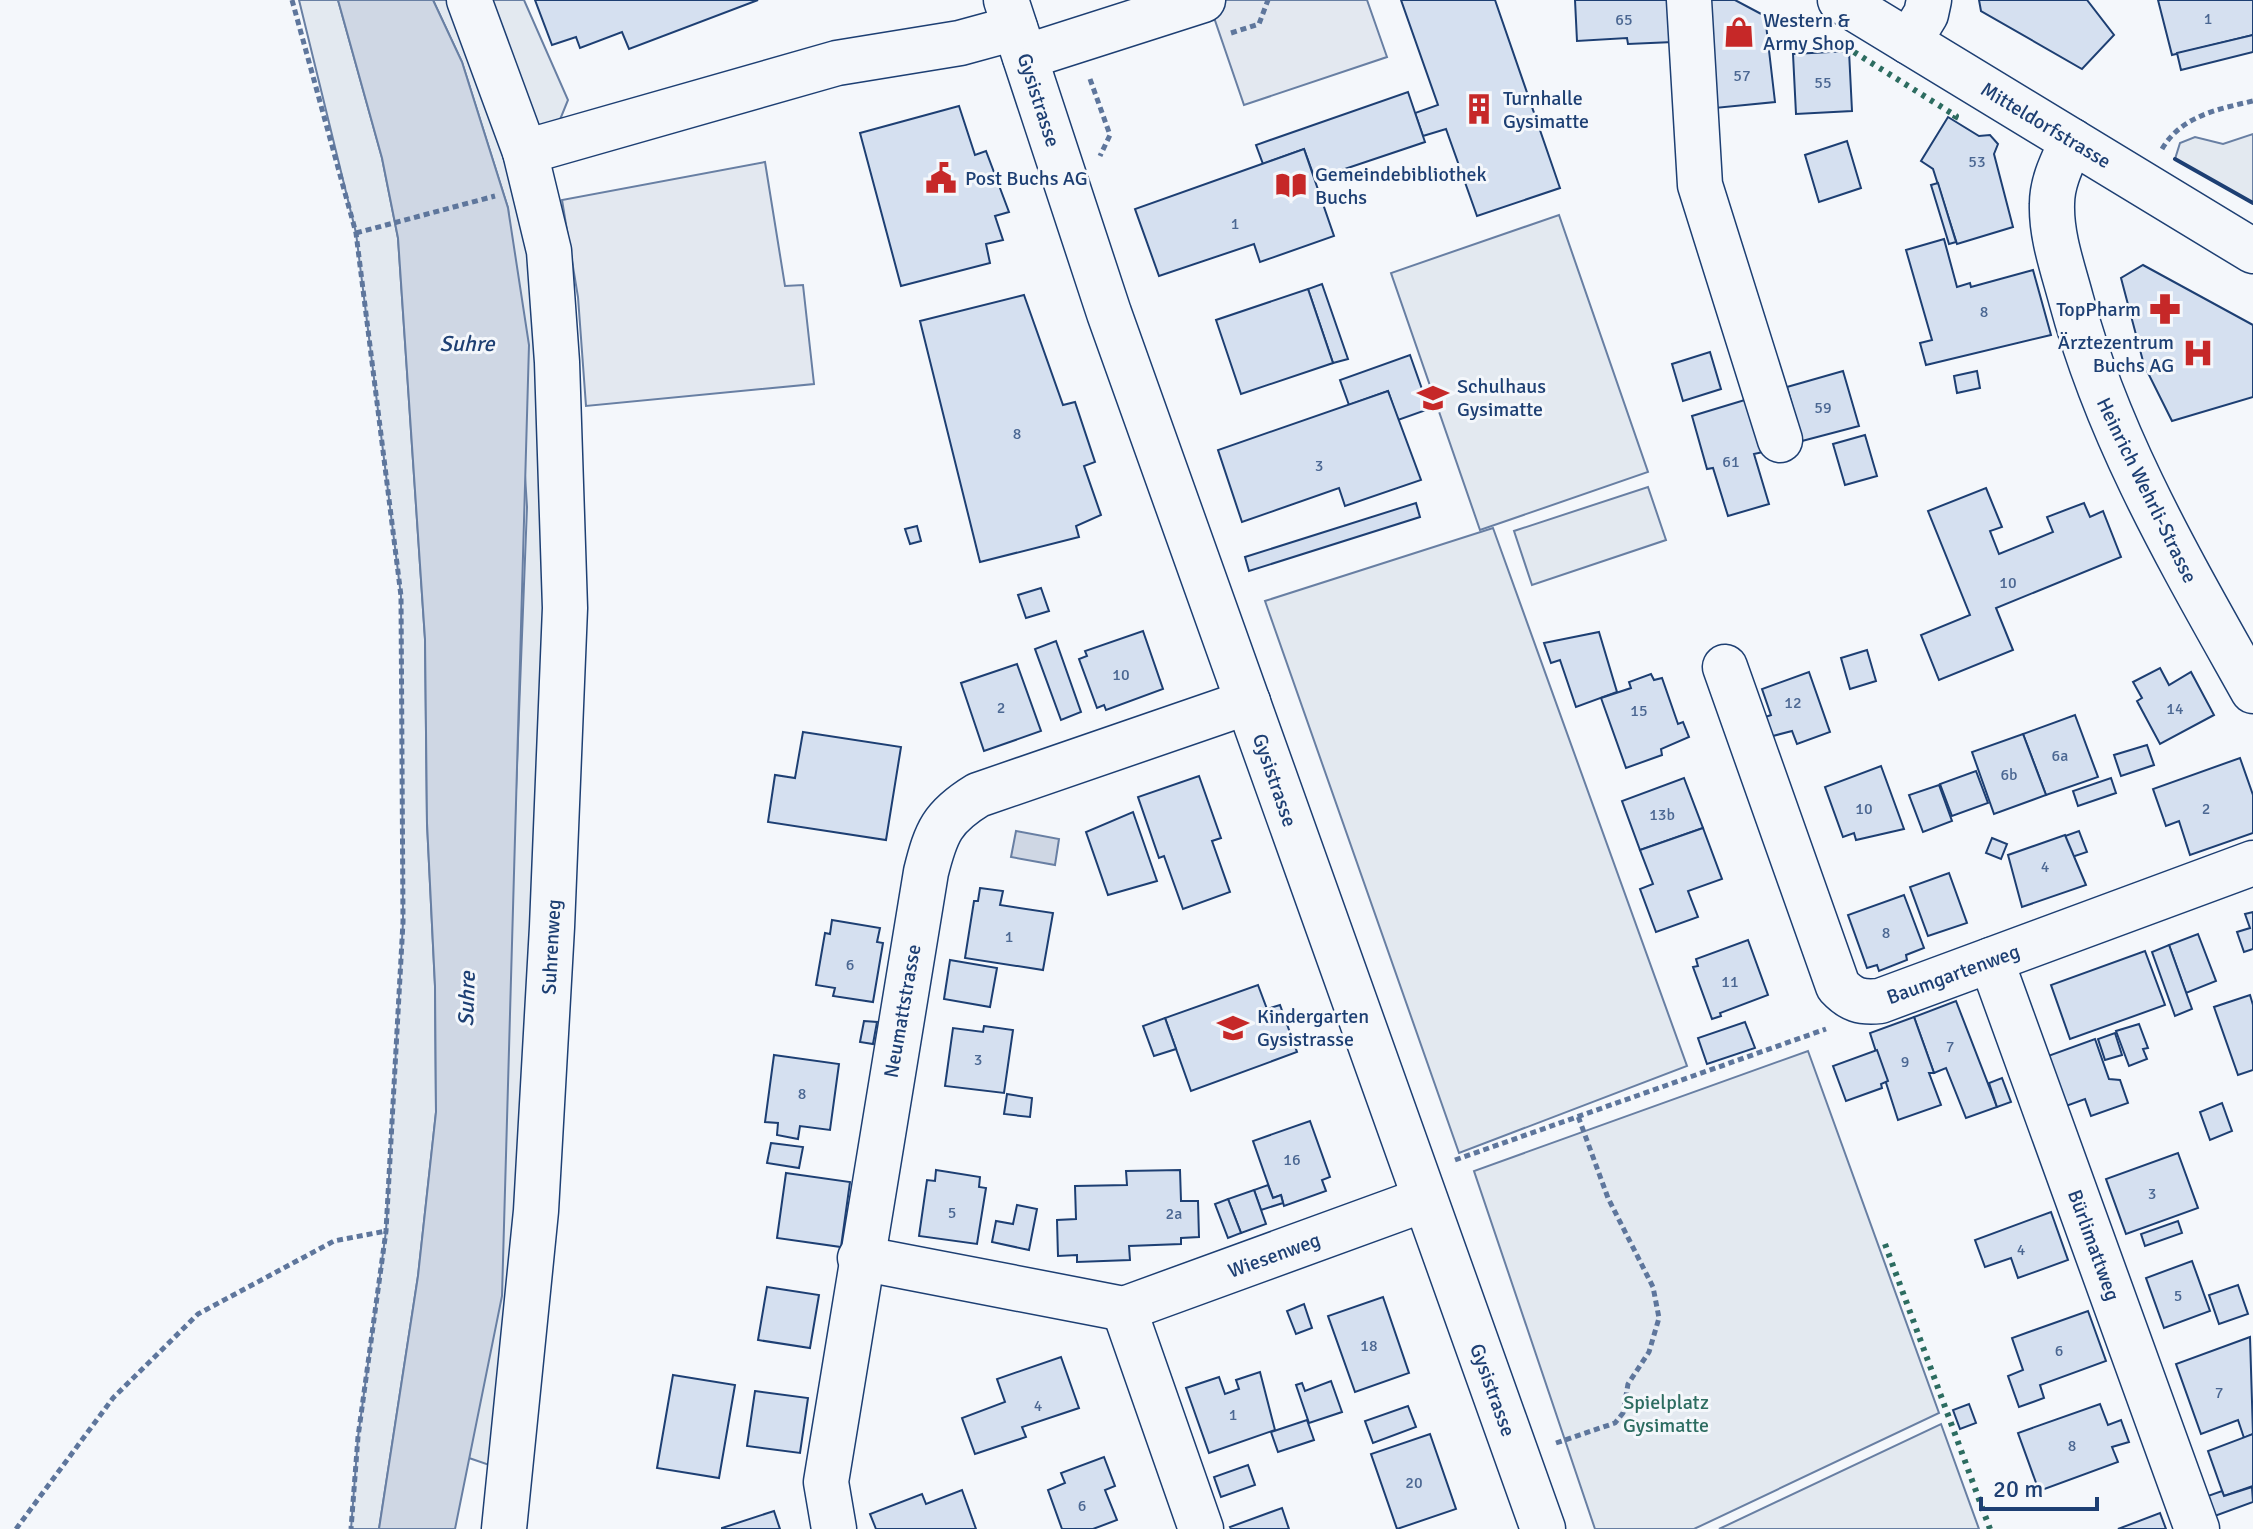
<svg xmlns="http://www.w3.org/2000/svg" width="2253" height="1529" font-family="Signika,sans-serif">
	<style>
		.green { fill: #e3e9f0; stroke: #687fa3; stroke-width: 2 }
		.parking { fill: #e3e8f0; stroke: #687fa3; stroke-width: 2 }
		.water { fill: #cfd7e4; stroke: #687fa3; stroke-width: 2 }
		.building { fill: #d5e0f0; stroke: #1d3f73; stroke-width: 2 }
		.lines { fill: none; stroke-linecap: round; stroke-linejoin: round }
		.minor-casing { stroke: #1d3f73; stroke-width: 47 }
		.major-casing { stroke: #1d3f73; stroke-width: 47 }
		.path { stroke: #5e769c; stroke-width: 5; stroke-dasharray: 6 4; stroke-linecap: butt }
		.minor { stroke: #f4f7fb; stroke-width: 44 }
		.major { stroke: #f4f7fb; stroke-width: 44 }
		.hedge { stroke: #2c6c60; stroke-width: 6; stroke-dasharray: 4 6; stroke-linecap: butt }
		.wall { stroke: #1d3f73; stroke-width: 4 }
		.labels { text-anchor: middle; stroke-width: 6; stroke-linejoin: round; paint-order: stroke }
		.number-label { font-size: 16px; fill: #4b6792 }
		.poi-label { font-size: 20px; fill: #1d3f73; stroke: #f4f7fb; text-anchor: start }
		.street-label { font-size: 20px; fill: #1d3f73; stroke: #f4f7fb }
		.park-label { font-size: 20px; fill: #2c6c60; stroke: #f4f7fb }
		.water-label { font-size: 22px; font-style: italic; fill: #1d3f73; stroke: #f4f7fb }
	</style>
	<rect width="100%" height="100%" fill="#f4f7fb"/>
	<g class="green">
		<polygon points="299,0 338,0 382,158 398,238 425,639 427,823 435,986 436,1112 418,1276 379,1529 351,1529 358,1437 386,1231 403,922 401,596 356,233"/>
		<polygon points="433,0 524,0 568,100 533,186 547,530 533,997 495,1467 469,1458 506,1151 506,1047 527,507 508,208 462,62"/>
		<polygon points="2253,134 2253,203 2175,159 2180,143 2195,137 2223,144"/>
		<polygon points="1559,215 1648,472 1480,530 1391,273"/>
		<polygon points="1648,487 1666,540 1532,585 1514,531"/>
		<polygon points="1493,528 1687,1066 1459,1153 1265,601"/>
		<polygon points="1808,1051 1939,1413 1694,1529 1595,1529 1474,1171"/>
		<polygon points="1941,1424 1979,1529 1719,1529"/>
	</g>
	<g class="parking">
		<polygon points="1208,0 1367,0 1387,57 1244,105"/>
		<polygon points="765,162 785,286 803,285 814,384 586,406 578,297 562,200"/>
	</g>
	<g class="water">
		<polygon points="338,0 433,0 462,62 508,208 529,345 502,1296 455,1529 379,1529 418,1276 436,1112 435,986 427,823 425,639 398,238 382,158"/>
		<polygon points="1016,831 1059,839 1055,865 1011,857"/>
	</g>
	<g class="building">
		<polygon points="535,0 758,0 629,49 622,32 580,48 576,37 552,45"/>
		<polygon points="1401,0 1495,0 1560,188 1477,216 1446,129 1423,136 1415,113 1438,105"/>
		<polygon points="1575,0 1671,0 1673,42 1628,44 1627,38 1577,41"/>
		<polygon points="1706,0 1735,0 1765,16 1775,102 1715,108"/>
		<polygon points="1979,0 2087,0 2114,35 2082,69 1981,11"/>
		<polygon points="2158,0 2253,0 2253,35 2172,55"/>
		<polygon points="2253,35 2253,52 2181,70 2177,53"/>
		<polygon points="1849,51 1852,111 1796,114 1793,54"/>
		<polygon points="1408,92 1425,142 1315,179 1304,149 1263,164 1256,145"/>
		<polygon points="959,106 975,155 986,151 1009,212 995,216 1003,240 986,244 990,263 901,286 860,133"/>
		<polygon points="1948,117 1979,136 1990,135 1998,144 1994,154 2013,227 1957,244 1933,169 1921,161"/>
		<polygon points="1847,141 1861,188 1819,202 1805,155"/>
		<polygon points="1304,149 1334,236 1260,262 1254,244 1159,276 1135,209"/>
		<polygon points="1938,183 1956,242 1949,244 1931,185"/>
		<polygon points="1944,239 1957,287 1970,283 1971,287 2033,270 2051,335 1926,365 1920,343 1932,340 1906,250"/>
		<polygon points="2143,265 2253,325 2253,397 2172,421 2144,365 2121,278"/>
		<polygon points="1322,284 1348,359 1333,363 1308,289"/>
		<polygon points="1308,289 1333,363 1241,394 1216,320"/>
		<polygon points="1024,295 1063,405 1075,402 1095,462 1084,466 1101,515 1076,526 1079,537 980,562 920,321"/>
		<polygon points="1710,352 1721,389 1683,401 1672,364"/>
		<polygon points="1410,355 1429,409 1398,420 1388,391 1349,405 1340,380"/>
		<polygon points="1843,371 1859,426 1802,441 1787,387"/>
		<polygon points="1977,371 1980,388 1957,393 1954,376"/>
		<polygon points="1388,391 1421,480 1345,506 1339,488 1242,522 1218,450"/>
		<polygon points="1748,399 1763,452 1754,454 1769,504 1728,516 1713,468 1707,469 1692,416"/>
		<polygon points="1865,435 1877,476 1845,485 1833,444"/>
		<polygon points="1986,488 2002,527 1990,531 1999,554 2053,532 2047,517 2084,503 2090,517 2103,511 2121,557 1996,608 2013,650 1939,680 1921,635 1970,615 1928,511"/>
		<polygon points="1416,503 1420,517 1249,571 1245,557"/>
		<polygon points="917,526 921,541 910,544 905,529"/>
		<polygon points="1041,588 1049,611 1026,618 1018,595"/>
		<polygon points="1143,631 1163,689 1106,710 1104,705 1097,708 1079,659 1087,656 1085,651"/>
		<polygon points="1599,632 1617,692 1576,707 1560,660 1551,663 1544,643"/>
		<polygon points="1056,641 1081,712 1061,720 1035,649"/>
		<polygon points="1867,650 1876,681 1850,689 1841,658"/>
		<polygon points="1017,664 1041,731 984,751 961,683"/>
		<polygon points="2160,668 2169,685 2191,672 2214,715 2160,744 2137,701 2142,698 2133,682"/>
		<polygon points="1809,672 1830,732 1797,744 1792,731 1769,737 1762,718 1771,715 1762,689"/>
		<polygon points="1651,674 1654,680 1662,678 1678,724 1683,722 1689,737 1661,749 1662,755 1626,768 1601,698 1631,688 1629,682"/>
		<polygon points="2075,715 2098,777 2046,795 2023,734"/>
		<polygon points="803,732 901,747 886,840 768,822 775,775 795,778"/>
		<polygon points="2023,734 2046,795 1994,814 1972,752"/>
		<polygon points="2147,745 2154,765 2121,776 2114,755"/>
		<polygon points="2240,758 2253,795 2253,833 2190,855 2179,821 2166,826 2153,789"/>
		<polygon points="1881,766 1904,829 1856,840 1854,833 1843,837 1825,787"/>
		<polygon points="1976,771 1988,803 1952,816 1940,784"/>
		<polygon points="1199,776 1221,838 1212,841 1230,892 1183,909 1164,856 1159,858 1138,797"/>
		<polygon points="1684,778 1703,828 1640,850 1622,801"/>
		<polygon points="2111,778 2116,793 2078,806 2073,791"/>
		<polygon points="1939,785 1952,821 1923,832 1909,795"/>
		<polygon points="1133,812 1157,881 1108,895 1086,832"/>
		<polygon points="1703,828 1722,879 1688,891 1698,917 1656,932 1640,889 1653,884 1640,850"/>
		<polygon points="2079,831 2087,852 2072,857 2065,836"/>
		<polygon points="2065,835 2086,885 2022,907 2008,855"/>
		<polygon points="1992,838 2007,844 2001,859 1986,853"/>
		<polygon points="1949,873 1967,923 1928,936 1910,887"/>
		<polygon points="980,888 1003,891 1000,905 1053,913 1043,970 965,958 974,901 978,901"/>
		<polygon points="1904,895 1924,948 1906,955 1907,960 1879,971 1877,965 1867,968 1848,915"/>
		<polygon points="2253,912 2253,949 2244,952 2237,932 2250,928 2245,914"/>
		<polygon points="832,920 880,928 877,942 883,943 873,1002 833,996 835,988 816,985 825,933 830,934"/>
		<polygon points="2198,934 2216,981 2186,993 2169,945"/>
		<polygon points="1748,940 1768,995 1720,1013 1721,1016 1712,1019 1693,967 1698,966 1696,959"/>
		<polygon points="2169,945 2192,1009 2175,1016 2152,952"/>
		<polygon points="2145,951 2165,1005 2070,1039 2051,985"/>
		<polygon points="950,960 997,968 990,1007 944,999"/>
		<polygon points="1258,985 1267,1009 1280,1005 1297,1052 1191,1091 1165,1018"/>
		<polygon points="2250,995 2253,1005 2253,1070 2238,1075 2214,1007"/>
		<polygon points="1956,1001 1997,1107 1966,1118 1946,1068 1934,1073 1914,1017"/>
		<polygon points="1914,1017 1934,1073 1929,1073 1941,1105 1898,1120 1870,1033"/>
		<polygon points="1165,1018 1176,1049 1154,1056 1143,1026"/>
		<polygon points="864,1021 877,1022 873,1044 860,1042"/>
		<polygon points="1745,1022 1755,1048 1707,1064 1698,1038"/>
		<polygon points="2139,1024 2148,1048 2143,1049 2147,1059 2129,1066 2116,1031"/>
		<polygon points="984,1026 1013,1030 1004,1093 945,1086 953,1028 983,1032"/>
		<polygon points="2115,1033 2122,1055 2105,1060 2098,1039"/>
		<polygon points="2095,1039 2109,1079 2120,1080 2128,1103 2091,1116 2085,1099 2066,1106 2048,1056"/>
		<polygon points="1877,1050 1888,1081 1881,1084 1882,1088 1846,1101 1833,1066"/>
		<polygon points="774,1055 839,1064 830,1130 800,1126 798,1139 777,1135 778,1123 765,1122"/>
		<polygon points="2002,1078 2011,1102 1997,1107 1989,1083"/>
		<polygon points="1007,1094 1032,1098 1030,1117 1004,1114"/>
		<polygon points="2222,1103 2232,1131 2210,1140 2200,1112"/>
		<polygon points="1310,1121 1330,1177 1322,1180 1326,1191 1284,1206 1281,1195 1273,1198 1253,1141"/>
		<polygon points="771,1143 803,1147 799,1168 767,1163"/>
		<polygon points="2178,1153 2198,1208 2126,1234 2106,1179"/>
		<polygon points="936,1170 980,1177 979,1187 986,1188 977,1244 919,1236 927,1180 935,1181"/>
		<polygon points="1180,1170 1181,1201 1198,1201 1199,1237 1181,1238 1181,1244 1129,1246 1130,1260 1077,1262 1077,1255 1058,1256 1057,1220 1076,1219 1075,1186 1127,1185 1126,1171"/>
		<polygon points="786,1173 850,1182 841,1247 777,1238"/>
		<polygon points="1268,1185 1273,1198 1281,1195 1283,1203 1261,1210 1254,1190"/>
		<polygon points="1254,1190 1266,1224 1241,1233 1228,1199"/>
		<polygon points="1228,1199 1241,1233 1228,1238 1215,1204"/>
		<polygon points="1017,1205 1037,1209 1029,1250 992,1242 996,1221 1013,1224"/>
		<polygon points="2051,1212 2068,1260 2018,1278 2011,1258 1985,1267 1975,1240"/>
		<polygon points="2178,1221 2182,1233 2145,1246 2141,1234"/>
		<polygon points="2192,1261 2210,1311 2164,1328 2146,1278"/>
		<polygon points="2238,1285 2248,1314 2219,1324 2209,1295"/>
		<polygon points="767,1287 819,1295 810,1348 758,1340"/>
		<polygon points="1383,1297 1409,1373 1355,1392 1328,1316"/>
		<polygon points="1304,1304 1312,1328 1296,1334 1287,1311"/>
		<polygon points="2088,1311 2106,1361 2040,1385 2044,1398 2019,1407 2008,1376 2023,1370 2012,1338"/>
		<polygon points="2250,1337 2253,1434 2244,1438 2238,1420 2201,1434 2176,1364"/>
		<polygon points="1061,1357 1079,1408 1022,1427 1026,1437 975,1454 962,1418 1005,1402 997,1379"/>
		<polygon points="1260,1372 1275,1430 1209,1453 1186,1388 1219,1377 1225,1394 1239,1389 1236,1380"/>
		<polygon points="673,1375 735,1385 719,1478 657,1468"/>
		<polygon points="1331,1381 1342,1412 1309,1423 1296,1385 1302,1383 1305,1391"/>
		<polygon points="755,1391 808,1398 800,1453 747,1446"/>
		<polygon points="1969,1404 1976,1423 1960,1429 1953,1410"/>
		<polygon points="2100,1404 2108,1425 2121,1420 2129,1442 2112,1447 2118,1462 2039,1491 2018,1433"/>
		<polygon points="1408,1406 1416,1427 1373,1443 1365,1421"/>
		<polygon points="1307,1420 1314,1440 1278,1452 1271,1432"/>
		<polygon points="1430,1434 1456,1509 1397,1529 1371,1454"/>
		<polygon points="2253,1434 2253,1486 2224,1496 2208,1451"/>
		<polygon points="1104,1457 1115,1486 1105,1490 1117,1520 1093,1529 1062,1529 1048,1490 1065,1483 1061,1473"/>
		<polygon points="1248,1465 1255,1485 1221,1497 1214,1477"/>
		<polygon points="2252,1487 2253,1502 2212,1517 2205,1497 2222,1491 2224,1496"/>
		<polygon points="962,1490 976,1529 876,1529 870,1514 922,1494 926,1504"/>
		<polygon points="1282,1508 1289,1529 1231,1529 1230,1527"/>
		<polygon points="774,1511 780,1529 722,1529 722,1528"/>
		<polygon points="2160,1513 2166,1529 2118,1529"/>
	</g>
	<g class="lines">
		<defs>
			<g id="minor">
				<polyline points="469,0 525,152 549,251 557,362 565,608 552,927 536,1211 504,1529"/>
				<polyline points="1006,0 1109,313 1543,1529"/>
				<polyline points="1689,0 1700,185 1780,440"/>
				<polyline points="1909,42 1926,14 1929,0"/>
				<polyline points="1025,57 1203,0"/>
				<path d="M2072,141C2063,161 2052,181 2052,204C2051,236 2063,269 2071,299C2109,441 2182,564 2253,691"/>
				<polyline points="525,152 837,63 960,43 1015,28"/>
				<path d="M1725,667L1838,986C1851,1000 1861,1003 1880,1001L2253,863"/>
				<polyline points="1991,960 2197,1529"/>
				<polyline points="860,1258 1124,1309 1423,1200"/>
				<polyline points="1124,1309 1201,1529"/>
				<path d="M834,1529L826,1482L926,872C936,832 942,817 978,795L1248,702"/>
			</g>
			<polyline id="major" points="1840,0 2253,251"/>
		</defs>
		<use href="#minor" class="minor-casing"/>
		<use href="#major" class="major-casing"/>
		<g class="path">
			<polyline points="292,0 356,233 401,596 403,922 386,1231 358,1437 351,1529"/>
			<polyline points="1231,33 1259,24 1268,0"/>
			<polyline points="1090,79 1110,135 1100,156"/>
			<path d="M2162,149C2181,116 2218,109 2253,101"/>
			<polyline points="356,233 495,196"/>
			<polyline points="1455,1160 1826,1029"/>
			<polyline points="1556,1443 1615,1423 1623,1413 1628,1384 1649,1352 1659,1318 1653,1287 1608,1198 1578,1116"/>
			<polyline points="16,1529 113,1398 198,1314 334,1241 386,1231"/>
		</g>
		<use href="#minor" class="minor"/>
		<use href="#major" class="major"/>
		<g class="hedge">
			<polyline points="1854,52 1956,116 1954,120"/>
			<polyline points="1885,1244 1990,1529"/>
		</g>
		<polyline class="wall" points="2175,159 2253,203"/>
	</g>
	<defs>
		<symbol id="shop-bare" viewBox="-9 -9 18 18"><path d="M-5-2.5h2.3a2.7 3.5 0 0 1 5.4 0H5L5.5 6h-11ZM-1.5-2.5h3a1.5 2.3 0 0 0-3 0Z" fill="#c62828" stroke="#f4f7fb" stroke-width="2.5" paint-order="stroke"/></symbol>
		<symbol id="building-bare" viewBox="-9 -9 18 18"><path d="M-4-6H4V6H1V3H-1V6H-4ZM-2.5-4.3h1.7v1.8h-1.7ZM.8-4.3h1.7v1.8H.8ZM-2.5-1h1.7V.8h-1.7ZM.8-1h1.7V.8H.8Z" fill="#c62828" stroke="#f4f7fb" stroke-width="2.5" paint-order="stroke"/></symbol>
		<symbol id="civic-bare" viewBox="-9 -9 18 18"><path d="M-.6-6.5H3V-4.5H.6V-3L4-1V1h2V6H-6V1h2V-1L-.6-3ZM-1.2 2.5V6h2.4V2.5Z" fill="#c62828" stroke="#f4f7fb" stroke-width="2.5" paint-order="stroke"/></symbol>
		<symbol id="library-bare" viewBox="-9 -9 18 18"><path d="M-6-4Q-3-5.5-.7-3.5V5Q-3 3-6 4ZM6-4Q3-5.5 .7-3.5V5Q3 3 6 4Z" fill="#c62828" stroke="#f4f7fb" stroke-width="2.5" paint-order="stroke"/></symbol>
		<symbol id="pharmacy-bare" viewBox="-9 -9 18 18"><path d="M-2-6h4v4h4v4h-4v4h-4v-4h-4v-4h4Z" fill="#c62828" stroke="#f4f7fb" stroke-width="2.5" paint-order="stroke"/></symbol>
		<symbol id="hospital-bare" viewBox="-9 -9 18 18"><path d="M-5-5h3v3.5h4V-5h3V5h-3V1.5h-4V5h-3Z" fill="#c62828" stroke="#f4f7fb" stroke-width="2.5" paint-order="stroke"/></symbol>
		<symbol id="school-bare" viewBox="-9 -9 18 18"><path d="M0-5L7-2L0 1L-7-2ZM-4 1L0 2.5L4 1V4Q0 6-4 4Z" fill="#c62828" stroke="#f4f7fb" stroke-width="2.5" paint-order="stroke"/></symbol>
	</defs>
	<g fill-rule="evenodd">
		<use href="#shop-bare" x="1717" y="10" width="44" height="44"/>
		<use href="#building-bare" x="1457" y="87" width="44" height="44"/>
		<use href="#civic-bare" x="919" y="156" width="44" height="44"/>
		<use href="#library-bare" x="1269" y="163" width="44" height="44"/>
		<use href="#pharmacy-bare" x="2143" y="287" width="44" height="44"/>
		<use href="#hospital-bare" x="2176" y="331" width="44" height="44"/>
		<use href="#school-bare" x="1411" y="376" width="44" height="44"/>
		<use href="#school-bare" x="1211" y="1006" width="44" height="44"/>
	</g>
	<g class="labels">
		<g class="number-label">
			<text x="2208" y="24">1</text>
			<text x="1624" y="25">65</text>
			<text x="1742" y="81">57</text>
			<text x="1823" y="88">55</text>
			<text x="1977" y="167">53</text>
			<text x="1235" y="229">1</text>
			<text x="1984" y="317">8</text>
			<text x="1823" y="413">59</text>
			<text x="1017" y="439">8</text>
			<text x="1731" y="467">61</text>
			<text x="1319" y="471">3</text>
			<text x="2008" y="588">10</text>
			<text x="1121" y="680">10</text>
			<text x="1793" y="708">12</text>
			<text x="1001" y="713">2</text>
			<text x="2175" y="714">14</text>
			<text x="1639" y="716">15</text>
			<text x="2060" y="761">6a</text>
			<text x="2009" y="780">6b</text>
			<text x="1864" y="814">10</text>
			<text x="2206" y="814">2</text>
			<text x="1662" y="820">13b</text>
			<text x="2045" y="872">4</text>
			<text x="1886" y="938">8</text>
			<text x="1009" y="942">1</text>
			<text x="850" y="970">6</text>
			<text x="1730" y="987">11</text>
			<text x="1950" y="1052">7</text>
			<text x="978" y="1065">3</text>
			<text x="1905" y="1067">9</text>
			<text x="802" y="1099">8</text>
			<text x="1292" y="1165">16</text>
			<text x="2152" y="1199">3</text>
			<text x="952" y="1218">5</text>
			<text x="1174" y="1219">2a</text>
			<text x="2021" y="1255">4</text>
			<text x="2178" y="1301">5</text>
			<text x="1369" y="1351">18</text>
			<text x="2059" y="1356">6</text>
			<text x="2219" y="1398">7</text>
			<text x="1038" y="1411">4</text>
			<text x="1233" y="1420">1</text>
			<text x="2072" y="1451">8</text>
			<text x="1414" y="1488">20</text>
			<text x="1082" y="1511">6</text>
		</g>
		<g class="poi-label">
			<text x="1763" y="27">Western &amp;<tspan x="1763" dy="23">Army Shop</tspan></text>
			<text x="1503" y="105">Turnhalle<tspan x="1503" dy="23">Gysimatte</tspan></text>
			<text x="1315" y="181">Gemeindebibliothek<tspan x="1315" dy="23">Buchs</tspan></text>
			<text x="965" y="185">Post Buchs AG</text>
			<text x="2141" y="316" text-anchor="end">TopPharm</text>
			<text x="2174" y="349" text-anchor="end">Ärztezentrum<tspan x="2174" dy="23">Buchs AG</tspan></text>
			<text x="1457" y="393">Schulhaus<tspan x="1457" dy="23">Gysimatte</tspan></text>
			<text x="1257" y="1023">Kindergarten<tspan x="1257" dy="23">Gysistrasse</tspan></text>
		</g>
		<g class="street-label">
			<text transform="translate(1039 100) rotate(72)" y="7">Gysistrasse</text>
			<text transform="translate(2046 125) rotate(31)" y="7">Mitteldorfstrasse</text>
			<text transform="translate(2147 490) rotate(64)" y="7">Heinrich Wehrli-Strasse</text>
			<text transform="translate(1275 780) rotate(71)" y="7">Gysistrasse</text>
			<text transform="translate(551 947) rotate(-87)" y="7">Suhrenweg</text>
			<text transform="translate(1953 974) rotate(-20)" y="7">Baumgartenweg</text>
			<text transform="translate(902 1011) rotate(-80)" y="7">Neumattstrasse</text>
			<text transform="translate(2094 1245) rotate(70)" y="7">Bürlimattweg</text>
			<text transform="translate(1274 1255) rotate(-20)" y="7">Wiesenweg</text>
			<text transform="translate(1493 1390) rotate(70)" y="7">Gysistrasse</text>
		</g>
		<g class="park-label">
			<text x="1666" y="1409">Spielplatz<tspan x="1666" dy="23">Gysimatte</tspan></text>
		</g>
		<g class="water-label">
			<text x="467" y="351">Suhre</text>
			<text transform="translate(466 999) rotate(-88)" y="8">Suhre</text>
		</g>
	</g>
	<path d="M1981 1497v12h116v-12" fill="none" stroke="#1d3f73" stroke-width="4"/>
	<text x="1993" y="1497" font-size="24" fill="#1d3f73" stroke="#f4f7fb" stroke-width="6" paint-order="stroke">20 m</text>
</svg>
